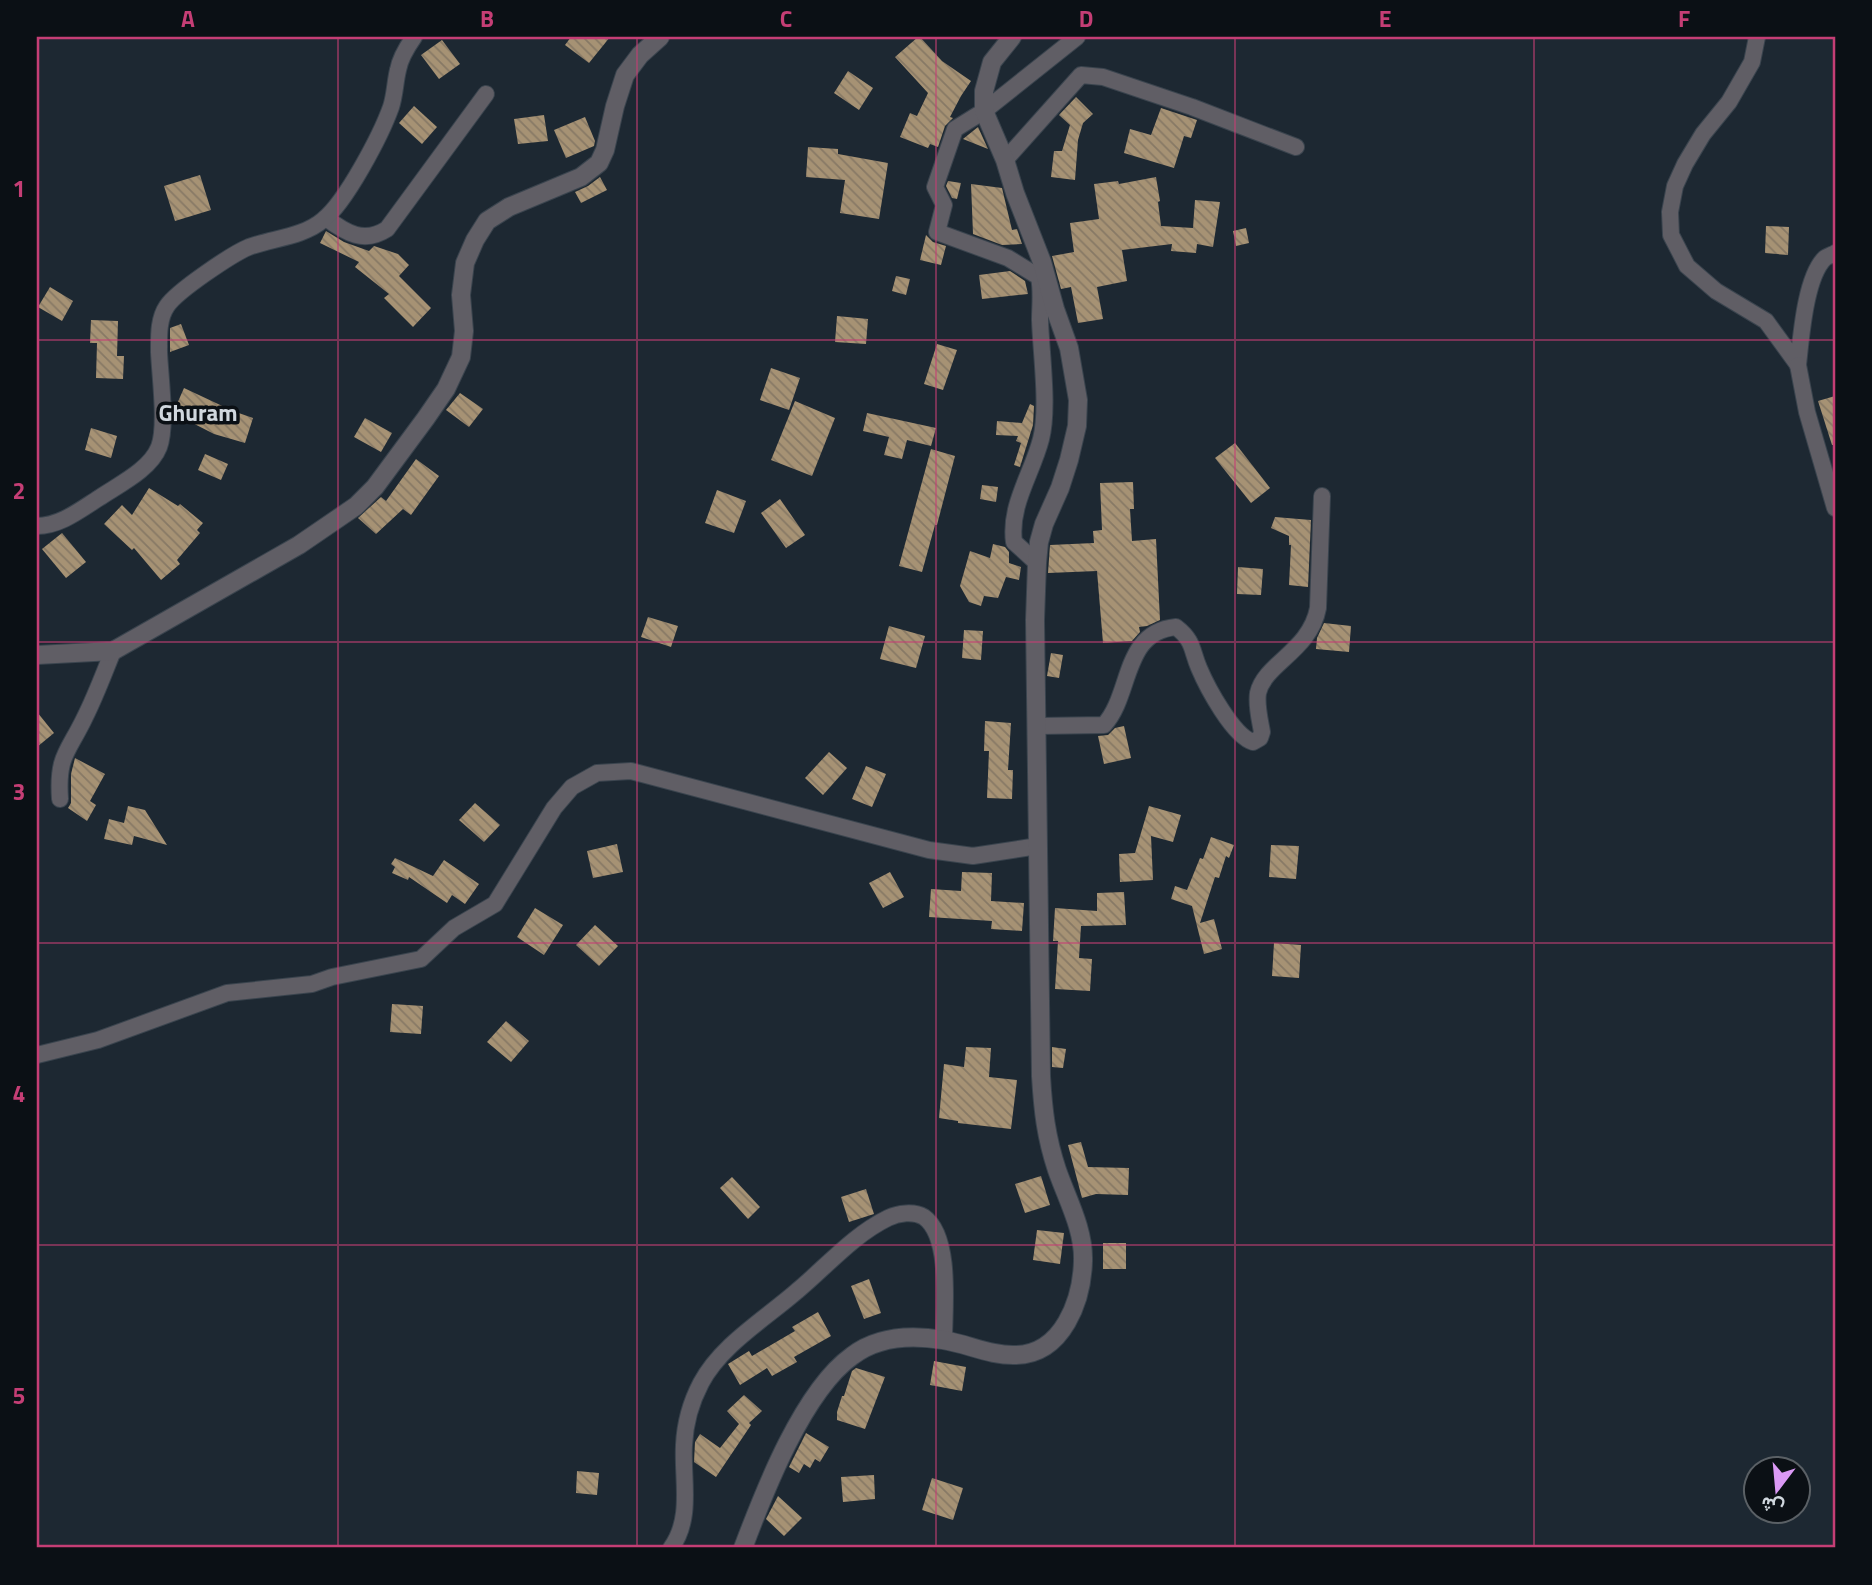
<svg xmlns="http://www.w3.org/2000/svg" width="1872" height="1585" font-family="'Titillium Web',Vazirmatn,sans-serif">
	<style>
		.building { fill: url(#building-back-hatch) }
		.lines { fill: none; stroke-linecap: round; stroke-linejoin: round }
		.minor-casing { stroke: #3a444e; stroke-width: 18 }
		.tertiary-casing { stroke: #3a444e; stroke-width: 20 }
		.minor { stroke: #605e65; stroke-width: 16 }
		.tertiary { stroke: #605e65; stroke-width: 18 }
		.grid { fill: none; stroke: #c53e75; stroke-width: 2; stroke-opacity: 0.55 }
		.labels { text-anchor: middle; stroke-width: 7; stroke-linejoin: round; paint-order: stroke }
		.quarter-label { font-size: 23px; font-weight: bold; fill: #d0d7de; stroke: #0b1015 }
		.neatline { fill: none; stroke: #c53e75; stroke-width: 2.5 }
		.grid-label { font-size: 23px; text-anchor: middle; font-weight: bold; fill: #c53e75 }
	</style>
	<defs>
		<pattern id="building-back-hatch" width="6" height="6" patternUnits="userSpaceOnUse" patternTransform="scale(1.75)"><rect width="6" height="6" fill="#a69274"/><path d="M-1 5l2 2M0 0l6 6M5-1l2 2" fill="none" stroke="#877965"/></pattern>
	</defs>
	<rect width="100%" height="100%" fill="#1d2832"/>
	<g class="building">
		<polygon points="571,37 610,37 589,63 565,45"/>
		<polygon points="918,37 920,37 942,61 971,81 961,96 950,117 953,118 945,126 938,147 930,144 928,148 900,137 910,113 917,116 928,93 895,57"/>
		<polygon points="442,40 460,64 439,79 421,55"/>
		<polygon points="848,71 873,88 859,110 834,93"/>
		<polygon points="1076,97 1093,114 1083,123 1078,140 1075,180 1051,177 1054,151 1062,151 1070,125 1059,115"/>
		<polygon points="414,106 437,127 422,144 399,123"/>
		<polygon points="1161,108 1197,120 1191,138 1184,136 1174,168 1124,153 1130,129 1151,135"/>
		<polygon points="544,115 548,141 518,144 514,119"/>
		<polygon points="585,117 595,141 594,146 566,158 554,130"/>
		<polygon points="978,127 988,149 963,139"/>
		<polygon points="808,147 838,149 838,154 888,163 879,219 840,213 845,180 806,177"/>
		<polygon points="200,175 211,210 175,221 164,186"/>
		<polygon points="600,177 607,190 581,203 575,192 588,186"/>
		<polygon points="1156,177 1160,201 1158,202 1161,226 1193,228 1195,200 1220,202 1213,247 1197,244 1196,253 1171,251 1172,244 1122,250 1127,281 1097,287 1103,319 1078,323 1071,287 1061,289 1052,256 1074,252 1070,223 1099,219 1094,184 1118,181 1119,184"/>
		<polygon points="948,181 961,183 957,199 952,198 946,186"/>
		<polygon points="971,184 1002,188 1012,230 1017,229 1022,244 1002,245 973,234"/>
		<polygon points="1766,226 1789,227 1788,255 1765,253"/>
		<polygon points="1246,228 1249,243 1236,246 1233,231"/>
		<polygon points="326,231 344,242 369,251 374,246 398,254 409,265 399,276 431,308 413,327 384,298 389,294 355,267 359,262 320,243"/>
		<polygon points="926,235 933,242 946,246 941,265 920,260"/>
		<polygon points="1010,271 1025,281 1028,294 982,299 979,275"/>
		<polygon points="896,276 910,279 906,295 892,291"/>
		<polygon points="50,287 73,301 62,321 38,307"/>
		<polygon points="837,316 868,319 866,344 835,342"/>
		<polygon points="91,320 118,321 117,356 124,356 123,379 96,378 97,343 90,343"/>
		<polygon points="181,324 189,345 170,352 170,328"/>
		<polygon points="937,344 957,350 943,390 924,384"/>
		<polygon points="771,368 800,378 789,410 760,400"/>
		<polygon points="184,388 233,411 253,418 245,443 214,434 173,413"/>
		<polygon points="460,393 483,409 469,427 446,410"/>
		<polygon points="1835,396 1835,445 1832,445 1818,401"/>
		<polygon points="795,401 835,418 812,476 771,460"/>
		<polygon points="1030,404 1034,406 1033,425 1020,467 1014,465 1021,443 1016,441 1018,436 996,435 997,421 1022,423"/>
		<polygon points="867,413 936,428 931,446 907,440 902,459 884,455 889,437 863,431"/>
		<polygon points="365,418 392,433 381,452 354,437"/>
		<polygon points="91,428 117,436 111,458 85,450"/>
		<polygon points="1235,443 1270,488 1251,503 1215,458"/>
		<polygon points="931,449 955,456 937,525 935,525 922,572 899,566"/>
		<polygon points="205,454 228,464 221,480 198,470"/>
		<polygon points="416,459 439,476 411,515 403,509 376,534 358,518 381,497 386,501"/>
		<polygon points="1133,482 1134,509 1130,509 1132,541 1156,539 1160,620 1147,626 1139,627 1140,632 1132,641 1103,643 1097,571 1048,573 1050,545 1094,543 1093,531 1102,530 1100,483"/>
		<polygon points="982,485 998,487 996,502 980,499"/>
		<polygon points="149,488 178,506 180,504 203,523 197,530 200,533 177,560 180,564 161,580 134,548 132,550 104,524 122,505 132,515"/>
		<polygon points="717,490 746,501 734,533 705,523"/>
		<polygon points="780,499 805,535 786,548 761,513"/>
		<polygon points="1275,517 1311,520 1308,587 1289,585 1291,545 1289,545 1289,536 1271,528"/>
		<polygon points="62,533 86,562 66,578 42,549"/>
		<polygon points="993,544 1005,547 1009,552 1009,563 1021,567 1019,580 1006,577 998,598 984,596 981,606 969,602 960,586 970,551 990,558"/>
		<polygon points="1238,567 1263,569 1261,595 1237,594"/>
		<polygon points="648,617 678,626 671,647 641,637"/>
		<polygon points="1324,623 1351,626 1349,652 1316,649 1317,638"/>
		<polygon points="889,626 925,636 916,668 880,659"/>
		<polygon points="964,630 983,631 981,660 962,658"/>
		<polygon points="1051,653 1063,655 1059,678 1047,676"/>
		<polygon points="37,712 54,733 37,747"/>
		<polygon points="985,721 1011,723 1008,770 1013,770 1012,799 987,798 989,751 984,751"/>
		<polygon points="1124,726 1131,758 1104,764 1098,736 1108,735 1115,728"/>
		<polygon points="829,752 847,768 823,795 805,778"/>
		<polygon points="75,758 105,774 90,801 96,805 87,821 68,808 71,803 71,774"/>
		<polygon points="866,766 886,774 872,807 852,799"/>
		<polygon points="475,803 500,825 484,842 459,820"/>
		<polygon points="128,806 145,810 167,845 134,836 132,845 104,839 109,819 124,823"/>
		<polygon points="1149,806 1181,815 1173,842 1151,836 1153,880 1120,882 1119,854 1135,853"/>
		<polygon points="1211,837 1234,845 1229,858 1226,856 1219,878 1215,877 1200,923 1214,919 1222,949 1204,954 1192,906 1171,899 1175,886 1187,890 1200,858 1203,859"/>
		<polygon points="617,844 623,872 593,878 587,851"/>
		<polygon points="1271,845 1299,846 1296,879 1269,877"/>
		<polygon points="395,858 433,876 444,860 479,884 465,904 452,895 447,903 409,877 408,880 392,873 395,867 391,864"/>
		<polygon points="890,872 904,897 883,908 869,883"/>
		<polygon points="962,872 992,873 991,901 1024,903 1022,931 991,929 992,921 929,917 931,889 961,891"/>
		<polygon points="1124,892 1126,925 1081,926 1079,958 1092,959 1090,991 1055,989 1058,941 1053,941 1055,908 1097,911 1097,893"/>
		<polygon points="535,908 563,925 544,955 517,937"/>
		<polygon points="595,925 618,946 599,966 576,945"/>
		<polygon points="1274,943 1301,945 1299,978 1272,976"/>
		<polygon points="392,1004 423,1006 421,1034 390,1032"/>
		<polygon points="506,1021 529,1041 511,1062 487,1042"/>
		<polygon points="966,1047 991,1048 989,1077 1017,1080 1011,1129 958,1123 958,1121 939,1118 944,1064 964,1067"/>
		<polygon points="1052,1047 1066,1049 1063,1068 1052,1067"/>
		<polygon points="1081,1142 1088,1167 1129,1168 1128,1195 1096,1194 1082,1198 1068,1145"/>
		<polygon points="1041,1176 1050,1205 1025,1213 1015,1184"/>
		<polygon points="732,1177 760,1207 748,1219 720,1188"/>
		<polygon points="866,1189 874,1214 849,1222 841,1197"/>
		<polygon points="1037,1230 1064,1233 1060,1264 1033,1260"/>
		<rect x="1103" y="1243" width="23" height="26"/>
		<polygon points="869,1279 881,1313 864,1319 851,1286"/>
		<polygon points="818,1312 831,1336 794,1357 797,1362 772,1376 767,1368 740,1385 728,1364 749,1351 752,1356 795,1331 792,1327"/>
		<polygon points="934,1361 966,1367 962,1391 930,1385"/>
		<polygon points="856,1368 885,1377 865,1429 837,1420 837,1412 842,1396 844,1396 852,1371"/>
		<polygon points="744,1395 762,1411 749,1423 751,1425 716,1477 694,1462 695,1442 700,1434 720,1448 739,1424 727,1411"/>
		<polygon points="806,1433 829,1447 820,1462 815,1459 810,1468 804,1464 799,1473 789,1467"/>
		<polygon points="577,1471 599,1473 597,1495 576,1493"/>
		<polygon points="874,1475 875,1499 843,1502 841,1477"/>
		<polygon points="932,1478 963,1488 953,1520 922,1510"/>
		<polygon points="778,1496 802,1518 784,1536 766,1519"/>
	</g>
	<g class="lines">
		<defs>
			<g id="minor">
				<path d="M1757,37L1752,62L1729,102L1703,134L1685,164L1675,186L1670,212L1671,235L1687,266L1716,291L1766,321L1798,365C1801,339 1805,277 1825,258C1826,257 1834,254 1835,253"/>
				<polyline points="1005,160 1081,75 1103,77 1192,107 1296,147"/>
				<path d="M326,218C346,233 364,244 387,229L486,94"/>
				<polyline points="1798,365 1807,412 1835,508"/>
				<path d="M37,526C60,526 80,510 99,498C118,485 150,470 159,447C167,426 160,376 159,352C159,337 158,319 167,306C177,291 232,254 249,247C273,238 303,237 323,220C346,202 381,135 391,107C395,95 395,82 398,70C400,58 407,47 414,37"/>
				<path d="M1037,563L1014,542C1009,505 1032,474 1041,439C1049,408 1041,353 1040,320C1040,305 1042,292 1039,277L1008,258L937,232L944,205L935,187L955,129L984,111L1077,37"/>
				<path d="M1038,726L1104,725C1132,695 1122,632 1176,627C1194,641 1191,649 1199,668C1207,687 1233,736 1253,742L1260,738L1262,732C1260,720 1256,706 1258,693C1265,663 1310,651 1318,608L1322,496"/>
				<path d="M60,799C57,755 68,753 85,717C96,695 104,673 113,651"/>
				<polyline points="37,1055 98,1040 227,993 312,984 332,977 421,959 454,928 495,904 554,808 572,787 597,773 631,771 929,850 973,856 1038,846"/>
				<path d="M671,1548C693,1518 682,1479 684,1445C685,1423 691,1402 701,1383C721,1345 765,1319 797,1291C826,1267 853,1235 888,1218C898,1213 914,1211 924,1217C952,1237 944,1310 944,1340"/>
			</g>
			<g id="tertiary">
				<polyline points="37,655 113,651 299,545 356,506 375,487 426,418 446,389 461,357 464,331 461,295 465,263 475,240 487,221 509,207 581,177 599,163 605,150 615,106 625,75 640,55 660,37"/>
				<path d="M743,1548C764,1492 803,1391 852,1356C878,1336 913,1335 943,1340C968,1344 991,1356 1016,1355C1063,1354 1082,1300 1083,1261C1084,1229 1067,1199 1057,1170C1046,1137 1043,1110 1041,1076L1035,620L1037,563L1039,542L1044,524L1060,488L1069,460L1077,426L1078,400L1069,348L1055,309L1042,262L1015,193L1005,160L984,111V91L992,62L1012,37"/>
			</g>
		</defs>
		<use href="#minor" class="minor-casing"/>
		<use href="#tertiary" class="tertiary-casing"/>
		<use href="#minor" class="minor"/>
		<use href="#tertiary" class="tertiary"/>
	</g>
	<path class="grid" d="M338,37V1548M637,37V1548M936,37V1548M1235,37V1548M1534,37V1548M37,340H1835M37,642H1835M37,943H1835M37,1245H1835"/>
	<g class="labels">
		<g class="quarter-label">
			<text x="198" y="421">Ghuram</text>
		</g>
	</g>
	<rect width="1872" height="1585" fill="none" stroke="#0b1015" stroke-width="77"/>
	<g transform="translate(1777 1490) rotate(196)"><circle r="33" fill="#0b1015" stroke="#5a6065" stroke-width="2"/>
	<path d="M0-5L12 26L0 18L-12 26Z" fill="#db99f5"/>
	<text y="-10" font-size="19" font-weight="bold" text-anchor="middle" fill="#d0d7de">ش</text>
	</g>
	<rect x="38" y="38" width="1796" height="1508" class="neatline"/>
	<g class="grid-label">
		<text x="188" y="27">A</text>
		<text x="487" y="27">B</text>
		<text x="786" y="27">C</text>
		<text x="1086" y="27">D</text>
		<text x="1385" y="27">E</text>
		<text x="1684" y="27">F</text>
		<text x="19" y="197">1</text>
		<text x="19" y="499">2</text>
		<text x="19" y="800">3</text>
		<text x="19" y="1102">4</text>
		<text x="19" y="1404">5</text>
	</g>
</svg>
